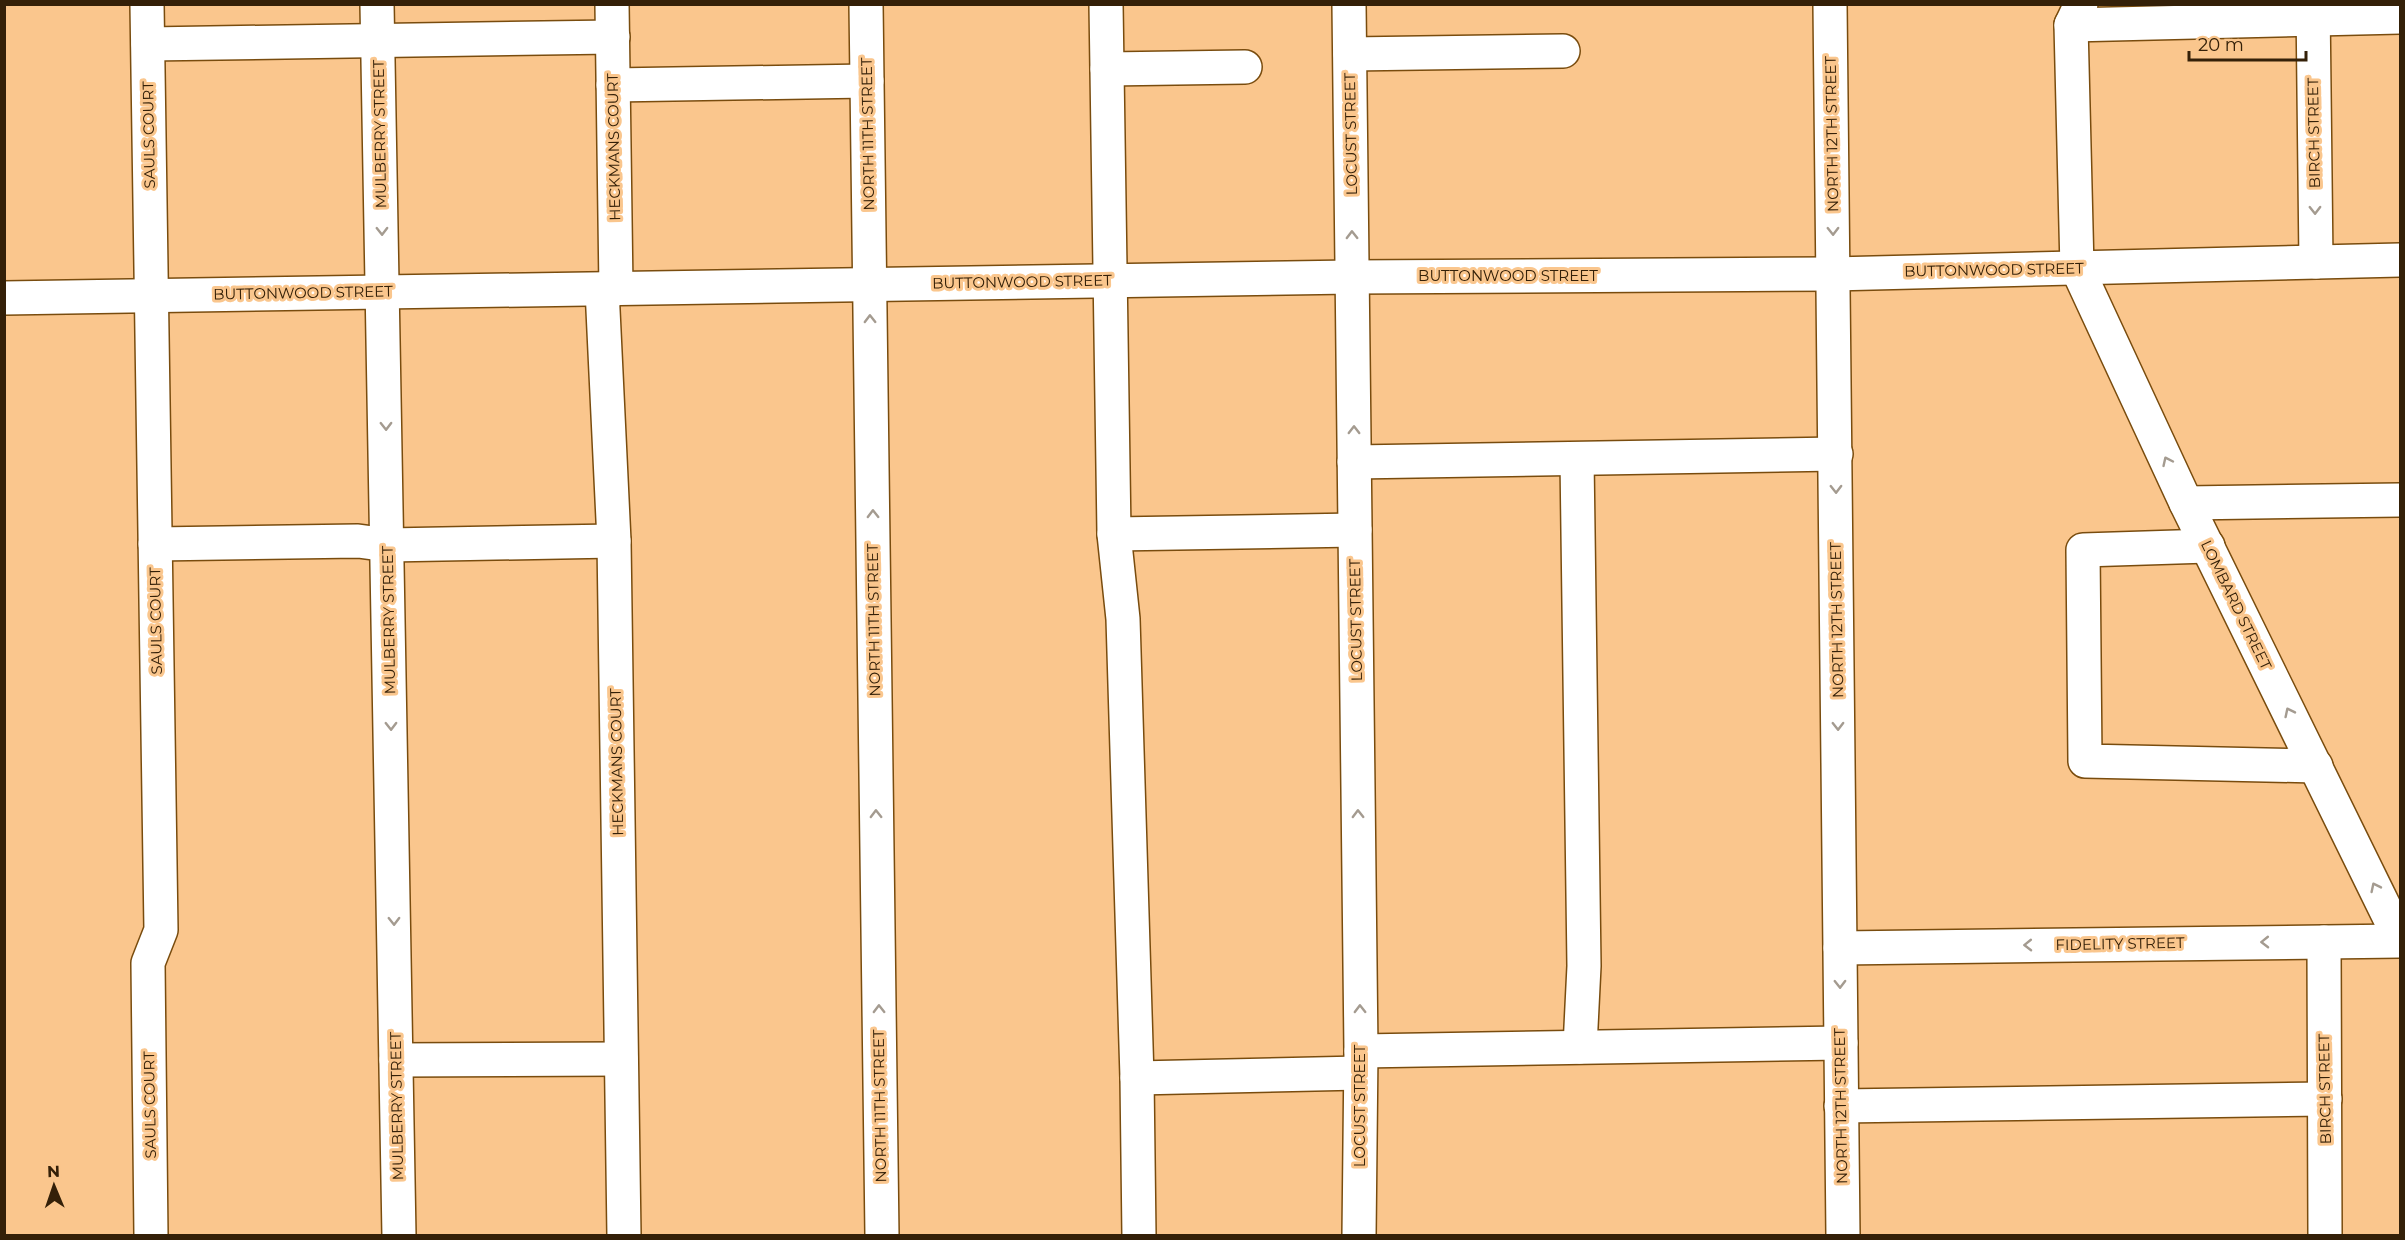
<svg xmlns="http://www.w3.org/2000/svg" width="2405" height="1240" font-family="Montserrat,sans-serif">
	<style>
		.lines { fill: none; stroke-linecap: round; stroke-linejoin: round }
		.minor-casing { stroke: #794c0e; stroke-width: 36 }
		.minor { stroke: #fff; stroke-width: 33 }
		.oneway { stroke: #a49b90 }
		.labels { text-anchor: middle; stroke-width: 6; stroke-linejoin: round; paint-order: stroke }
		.street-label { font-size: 15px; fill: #342008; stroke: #fac68d }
	</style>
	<rect width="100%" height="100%" fill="#fac68d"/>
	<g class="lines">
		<defs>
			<g id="minor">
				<polyline points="147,4 161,930 148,963 151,1236"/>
				<polyline points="377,4 399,1236"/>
				<polyline points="612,4 616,289"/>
				<polyline points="866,4 882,1236"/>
				<polyline points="1106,4 1114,534 1123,619 1137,1078 1139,1236"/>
				<polyline points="1349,4 1361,1051 1359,1236"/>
				<polyline points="1830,4 1843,1236"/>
				<polyline points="2081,4 2071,25 2077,268 2186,503 2400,939"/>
				<polyline points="2313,4 2316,262"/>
				<polyline points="2071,25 2400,17"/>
				<polyline points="148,44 613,37"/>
				<polyline points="1350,54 1563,51"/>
				<polyline points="1107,69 1245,67"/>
				<polyline points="613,85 867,81"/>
				<polyline points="602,289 614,541 624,1236"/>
				<polyline points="4,298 1352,277 1833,274 2400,260"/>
				<polyline points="1577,459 1584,966 1580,1047"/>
				<polyline points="1354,462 1836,454"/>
				<polyline points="2186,503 2400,500"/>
				<polyline points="1114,534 1355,530"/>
				<polyline points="155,544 358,541 388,545 614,541"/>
				<polyline points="2208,546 2083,550 2085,761 2316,766"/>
				<polyline points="2324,942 2325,1236"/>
				<polyline points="1840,948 2400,941"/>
				<polyline points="1361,1051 1841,1043"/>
				<polyline points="396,1060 621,1059"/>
				<polyline points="1137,1078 1360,1073"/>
				<polyline points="1841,1106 2325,1099"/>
			</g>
		</defs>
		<use href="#minor" class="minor-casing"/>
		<use href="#minor" class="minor"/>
	</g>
	<defs><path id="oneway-chevron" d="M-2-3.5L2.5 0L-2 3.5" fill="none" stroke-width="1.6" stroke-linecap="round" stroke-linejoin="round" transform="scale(1.5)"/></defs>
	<g class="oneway">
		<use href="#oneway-chevron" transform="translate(2315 210) rotate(89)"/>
		<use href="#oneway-chevron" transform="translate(382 231) rotate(89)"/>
		<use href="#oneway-chevron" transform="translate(1833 231) rotate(89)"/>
		<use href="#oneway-chevron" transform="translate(1352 235) rotate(-91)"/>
		<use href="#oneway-chevron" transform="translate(870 319) rotate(-91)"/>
		<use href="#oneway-chevron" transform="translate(386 426) rotate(89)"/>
		<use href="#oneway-chevron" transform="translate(1354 430) rotate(-90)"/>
		<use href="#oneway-chevron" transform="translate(2167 461) rotate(-115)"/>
		<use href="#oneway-chevron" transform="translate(1836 489) rotate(89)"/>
		<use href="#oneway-chevron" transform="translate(873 514) rotate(-91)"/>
		<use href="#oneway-chevron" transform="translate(2289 712) rotate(-116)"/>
		<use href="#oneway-chevron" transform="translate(391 726) rotate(89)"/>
		<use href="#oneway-chevron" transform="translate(1838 726) rotate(89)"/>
		<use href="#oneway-chevron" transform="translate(876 814) rotate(-91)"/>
		<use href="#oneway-chevron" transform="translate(1358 814) rotate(-91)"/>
		<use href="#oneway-chevron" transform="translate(2375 887) rotate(-116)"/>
		<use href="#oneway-chevron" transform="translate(394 921) rotate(89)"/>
		<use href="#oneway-chevron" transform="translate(2265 942) rotate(179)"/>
		<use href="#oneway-chevron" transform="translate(2028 945) rotate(179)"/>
		<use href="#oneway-chevron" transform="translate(1840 984) rotate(89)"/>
		<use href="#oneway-chevron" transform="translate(879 1009) rotate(-91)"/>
		<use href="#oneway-chevron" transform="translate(1360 1009) rotate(-91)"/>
	</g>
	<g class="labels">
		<g class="street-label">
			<text transform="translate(2314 133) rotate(-91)" y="5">BIRCH STREET</text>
			<text transform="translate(380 134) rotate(-91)" y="5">MULBERRY STREET</text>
			<text transform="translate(868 134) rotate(-91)" y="5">NORTH 11TH STREET</text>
			<text transform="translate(1351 134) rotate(-91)" y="5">LOCUST STREET</text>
			<text transform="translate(1832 134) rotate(-91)" y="5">NORTH 12TH STREET</text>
			<text transform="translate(149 135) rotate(-91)" y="5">SAULS COURT</text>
			<text transform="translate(614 147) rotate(-91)" y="5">HECKMANS COURT</text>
			<text transform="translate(1994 270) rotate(-1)" y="5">BUTTONWOOD STREET</text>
			<text x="1508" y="281">BUTTONWOOD STREET</text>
			<text transform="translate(1022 282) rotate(-1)" y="5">BUTTONWOOD STREET</text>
			<text transform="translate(303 293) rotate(-1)" y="5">BUTTONWOOD STREET</text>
			<text transform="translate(2236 605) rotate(64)" y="5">LOMBARD STREET</text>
			<text transform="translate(389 620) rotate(-91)" y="5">MULBERRY STREET</text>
			<text transform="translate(874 620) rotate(-91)" y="5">NORTH 11TH STREET</text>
			<text transform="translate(1356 620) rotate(-91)" y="5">LOCUST STREET</text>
			<text transform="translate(1837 620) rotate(-91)" y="5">NORTH 12TH STREET</text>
			<text transform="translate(156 621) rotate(-91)" y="5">SAULS COURT</text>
			<text transform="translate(617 762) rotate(-91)" y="5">HECKMANS COURT</text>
			<text transform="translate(2120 944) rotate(-1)" y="5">FIDELITY STREET</text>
			<text transform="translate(2325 1089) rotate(-91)" y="5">BIRCH STREET</text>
			<text transform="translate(150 1105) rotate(-91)" y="5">SAULS COURT</text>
			<text transform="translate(397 1106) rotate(-91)" y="5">MULBERRY STREET</text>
			<text transform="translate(880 1106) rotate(-91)" y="5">NORTH 11TH STREET</text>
			<text transform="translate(1360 1106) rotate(-90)" y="5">LOCUST STREET</text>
			<text transform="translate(1841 1106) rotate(-91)" y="5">NORTH 12TH STREET</text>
		</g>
	</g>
	<rect width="2405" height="1240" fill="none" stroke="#342008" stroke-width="12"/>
	<g transform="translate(54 1186) rotate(358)" stroke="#fac68d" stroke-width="4.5" paint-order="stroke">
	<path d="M0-4.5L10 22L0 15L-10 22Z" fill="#342008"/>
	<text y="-9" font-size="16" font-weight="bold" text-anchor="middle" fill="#342008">N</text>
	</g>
	<path d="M2189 51v9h117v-9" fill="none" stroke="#342008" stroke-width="3"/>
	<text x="2198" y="51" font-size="18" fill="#342008" stroke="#fac68d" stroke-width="4.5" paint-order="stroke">20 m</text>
</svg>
